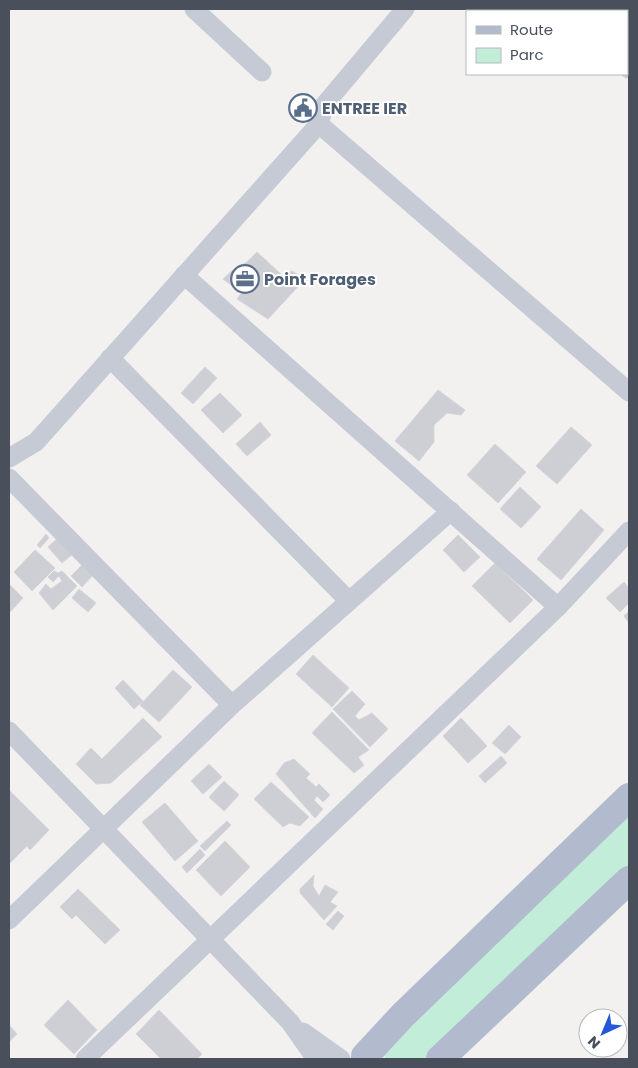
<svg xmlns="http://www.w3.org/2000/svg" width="638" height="1068" font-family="Poppins,sans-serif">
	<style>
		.green { fill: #c2edd9 }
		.building { fill: #cdcfd4; stroke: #d5d5db }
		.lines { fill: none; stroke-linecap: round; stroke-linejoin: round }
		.minor { stroke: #c5cad4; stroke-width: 19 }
		.primary { stroke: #b2bbcd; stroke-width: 28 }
		.labels { text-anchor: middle; stroke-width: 4; stroke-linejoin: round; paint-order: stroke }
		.service-label { font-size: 16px; font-weight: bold; fill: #4e5e75; stroke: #fff; text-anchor: start }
	</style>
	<rect width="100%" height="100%" fill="#f2f1f0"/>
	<polygon class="green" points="629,811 629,870 428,1059 385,1059 384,1047"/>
	<g class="building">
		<polygon points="257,252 283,276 292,271 305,279 268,319 237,299 249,283 249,277 234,287 223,279 234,269 247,262"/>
		<polygon points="205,367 217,378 193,404 181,393"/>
		<polygon points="438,390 465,410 461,415 447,413 434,425 434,442 419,461 395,441"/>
		<polygon points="220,393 242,415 223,433 201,410"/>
		<polygon points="260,422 271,435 247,456 236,444"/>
		<polygon points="571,427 592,445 557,484 536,466"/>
		<polygon points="495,444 526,472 498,503 467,475"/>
		<polygon points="520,487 541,507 521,528 500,509"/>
		<polygon points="581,509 604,530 561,580 537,559"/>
		<polygon points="46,534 49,538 40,548 37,545"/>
		<polygon points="458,535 480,557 464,572 443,550"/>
		<polygon points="59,537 73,554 62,563 48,547"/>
		<polygon points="35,550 55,568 32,591 14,572"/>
		<polygon points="495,563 533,600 510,623 472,586"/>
		<polygon points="83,564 94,574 82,587 71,576"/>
		<polygon points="54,571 58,573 62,571 77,586 53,610 39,593 46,584 51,589 62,581 59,576 53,582 48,577"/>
		<polygon points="624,582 629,588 629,603 620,612 606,598"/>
		<polygon points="9,584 23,598 9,613"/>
		<polygon points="79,589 96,603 88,612 72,598"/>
		<polygon points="629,611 629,623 624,616"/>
		<polygon points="313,655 349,688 332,707 296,674"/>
		<polygon points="173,670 192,687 159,722 140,705"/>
		<polygon points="123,680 143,701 134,709 115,688"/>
		<polygon points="352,691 365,704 355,716 359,720 372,713 388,729 370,747 333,709"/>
		<polygon points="332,712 369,750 358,757 364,765 354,773 312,733"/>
		<polygon points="143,718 162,737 111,783 96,784 76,764 91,748 102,759"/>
		<polygon points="461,718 487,746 468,763 443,736"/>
		<polygon points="509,725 521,737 505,754 492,743"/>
		<polygon points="501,756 507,763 485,783 479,776"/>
		<polygon points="294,759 310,774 306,778 316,787 319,784 330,795 323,802 317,796 314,800 323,809 315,818 276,774 284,763"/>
		<polygon points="209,764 222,777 203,794 191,781"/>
		<polygon points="224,781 239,795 224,811 209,797"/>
		<polygon points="271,782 309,817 300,826 290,823 283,827 254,799"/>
		<polygon points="9,790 49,830 30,850 27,846 9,864"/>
		<polygon points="165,803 198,841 175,861 142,822"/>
		<polygon points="227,821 231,825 205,851 200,846"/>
		<polygon points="225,841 250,867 221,896 196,870"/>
		<polygon points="200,849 205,855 187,873 182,867"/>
		<polygon points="314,875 313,886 319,896 325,885 338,892 330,902 337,906 324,920 300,893 300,889"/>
		<polygon points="78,889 120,930 105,944 76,915 72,919 60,907"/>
		<polygon points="338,911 344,916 333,930 326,924"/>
		<polygon points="68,1000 97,1030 74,1054 44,1025"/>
		<polygon points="159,1010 202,1054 197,1059 161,1059 136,1034"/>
		<polygon points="9,1025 17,1034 9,1042"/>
	</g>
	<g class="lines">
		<g class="minor">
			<polyline points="194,9 262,72"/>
			<polyline points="560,9 563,11"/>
			<polyline points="622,11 624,9"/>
			<polyline points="627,67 629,69"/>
			<polyline points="319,124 629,392"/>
			<polyline points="184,275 558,607"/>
			<polyline points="110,358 349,601"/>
			<polyline points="9,458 36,442 319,124 325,104 405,9"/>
			<polyline points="9,478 232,705"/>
			<polyline points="9,731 290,1022 316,1059"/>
			<polyline points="9,920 232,705 451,511"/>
			<polyline points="303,1032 341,1059"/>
			<polyline points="85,1059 558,607 629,531"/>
		</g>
		<g class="primary">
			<polyline points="365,1056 403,1015 629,797"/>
			<polyline points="440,1059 629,880"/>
		</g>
	</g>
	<defs>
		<symbol id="civic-ring" viewBox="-11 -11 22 22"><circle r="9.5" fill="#fff" stroke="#5c6f8a" stroke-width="1.5"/><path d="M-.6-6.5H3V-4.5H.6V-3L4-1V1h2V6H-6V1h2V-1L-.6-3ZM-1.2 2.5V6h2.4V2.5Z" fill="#5c6f8a"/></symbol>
		<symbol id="office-ring" viewBox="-11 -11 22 22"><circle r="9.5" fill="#fff" stroke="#5c6f8a" stroke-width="1.5"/><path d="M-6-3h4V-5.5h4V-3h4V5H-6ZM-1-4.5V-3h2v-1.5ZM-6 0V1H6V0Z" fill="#5c6f8a"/></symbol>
	</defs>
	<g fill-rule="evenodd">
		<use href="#civic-ring" x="287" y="92" width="32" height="32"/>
		<use href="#office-ring" x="229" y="263" width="32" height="32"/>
	</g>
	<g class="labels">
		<g class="service-label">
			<text x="322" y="114">ENTREE IER</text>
			<text x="264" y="285">Point Forages</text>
		</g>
	</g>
	<rect width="638" height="1068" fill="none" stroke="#49505c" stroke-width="20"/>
	<rect x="466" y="10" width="162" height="65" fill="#ffffff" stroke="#b6b9be"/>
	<rect x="476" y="26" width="25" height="8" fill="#b2bbcd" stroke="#b6b9be"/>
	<text x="510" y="35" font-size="15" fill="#49505c">Route</text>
	<rect x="476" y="48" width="25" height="15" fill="#c2edd9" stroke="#b6b9be"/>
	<text x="510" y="60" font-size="15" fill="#49505c">Parc</text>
	<g transform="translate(603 1033) rotate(224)"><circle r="24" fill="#ffffff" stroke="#b6b9be"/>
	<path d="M0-4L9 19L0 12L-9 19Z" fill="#2558d8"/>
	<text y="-8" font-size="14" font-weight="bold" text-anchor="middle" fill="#49505c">N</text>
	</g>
</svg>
